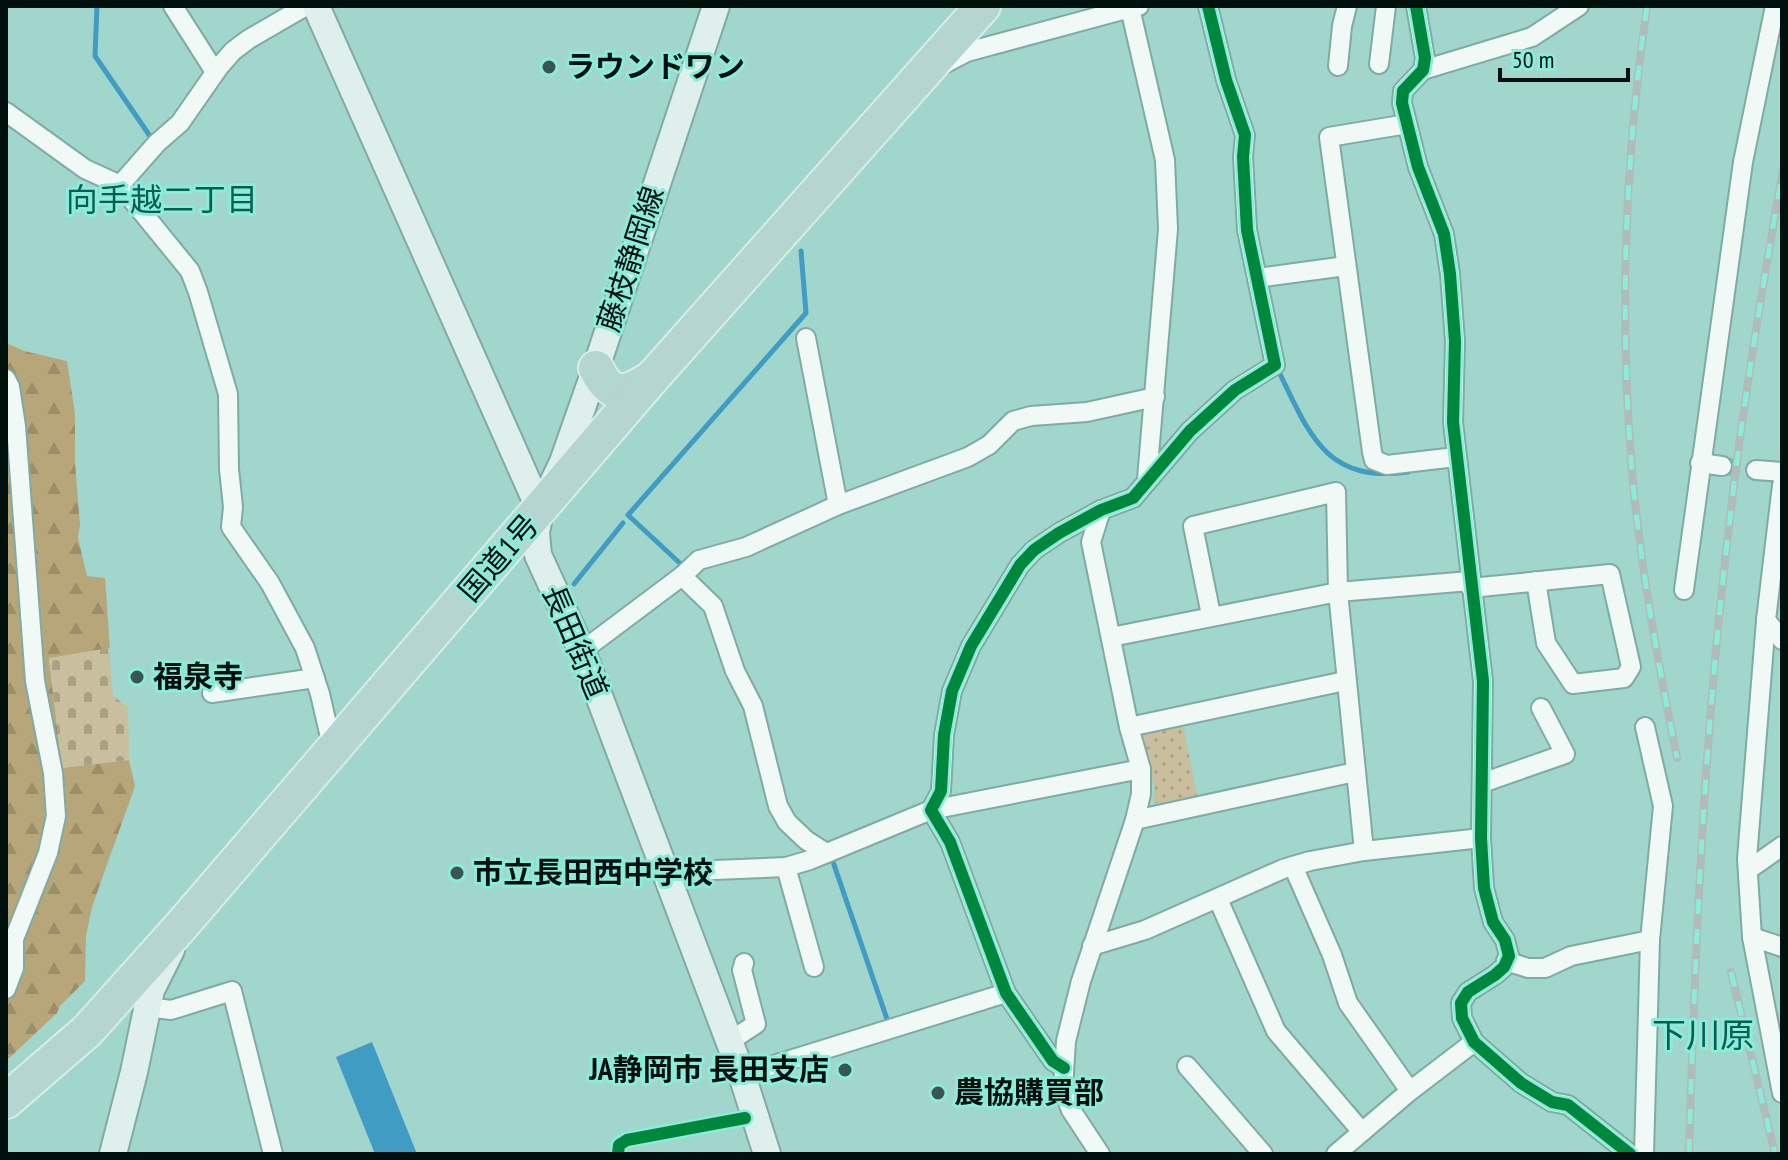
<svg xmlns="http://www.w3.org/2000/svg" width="1788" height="1160" font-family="'PT Sans Narrow','Noto Sans JP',sans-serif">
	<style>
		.grass { fill: url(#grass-dots) }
		.forest { fill: url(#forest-firs) }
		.cemetery { fill: url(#cemetery-stones) }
		.water { fill: #409cc2 }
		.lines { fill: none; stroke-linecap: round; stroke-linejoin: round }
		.stream { stroke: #409cc2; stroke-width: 5 }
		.street-tunnel { stroke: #89b8af; stroke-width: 18; stroke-dasharray: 18 9; stroke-linecap: butt }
		.street-casing { stroke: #7faba3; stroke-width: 22 }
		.secondary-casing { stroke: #7faba3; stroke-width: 30 }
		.highway-casing { stroke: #d5ede8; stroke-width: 38 }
		.street { stroke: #f1f9f7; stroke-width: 18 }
		.secondary { stroke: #dfefeb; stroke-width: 26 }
		.highway { stroke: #b5d5d0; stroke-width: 34 }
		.rail-casing { stroke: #afbcb9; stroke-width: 8 }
		.rail { stroke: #8becd9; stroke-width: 5; stroke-dasharray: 15; stroke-linecap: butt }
		.cycleway-casing { stroke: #8becd9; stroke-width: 17 }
		.cycleway { stroke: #00873e; stroke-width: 12 }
		.poi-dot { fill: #38554f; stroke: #8becd9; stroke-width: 3 }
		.labels { text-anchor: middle; stroke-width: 6; stroke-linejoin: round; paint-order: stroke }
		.poi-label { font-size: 30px; font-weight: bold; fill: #00100c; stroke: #8becd9; text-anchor: start }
		.street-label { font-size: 30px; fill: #00100c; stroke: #8becd9 }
		.neighbourhood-label { font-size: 32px; fill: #075f53; stroke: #8becd9 }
		.quarter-label { font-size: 34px; fill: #075f53; stroke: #8becd9 }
	</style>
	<defs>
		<pattern id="grass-dots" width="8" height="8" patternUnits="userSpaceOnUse" patternTransform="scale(2)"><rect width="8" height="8" fill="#c9be9d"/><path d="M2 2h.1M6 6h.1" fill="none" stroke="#aba286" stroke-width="1.8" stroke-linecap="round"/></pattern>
		<pattern id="forest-firs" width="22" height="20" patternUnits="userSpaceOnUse" patternTransform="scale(2)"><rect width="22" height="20" fill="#b8a67b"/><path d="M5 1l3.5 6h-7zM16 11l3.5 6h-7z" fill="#9c8e69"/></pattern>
		<pattern id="cemetery-stones" width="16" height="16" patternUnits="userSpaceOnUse" patternTransform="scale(2)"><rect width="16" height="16" fill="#c9be9d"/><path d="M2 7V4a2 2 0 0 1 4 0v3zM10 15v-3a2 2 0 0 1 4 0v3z" fill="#aba286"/></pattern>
	</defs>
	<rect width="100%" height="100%" fill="#a1d6cc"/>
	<polygon class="grass" points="1183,725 1198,799 1164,806 1153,802 1155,790 1142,734"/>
	<polygon class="forest" points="6,343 24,351 67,361 75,414 75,462 80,525 78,538 87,576 105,578 110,648 49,659 62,768 129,760 135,786 92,907 86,936 85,981 60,1006 57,1013 6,1061"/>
	<polygon class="cemetery" points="109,648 113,696 128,707 129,760 62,768 49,658"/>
	<polygon class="water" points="372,1042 417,1154 375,1154 336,1057"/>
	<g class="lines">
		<g class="stream">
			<polyline points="97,6 95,56 152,139"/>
			<path d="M1280,374C1310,436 1327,483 1408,472"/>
			<polyline points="684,567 628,515 806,313 801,251"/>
			<polyline points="574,584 623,523"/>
			<polyline points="831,856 888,1022"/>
		</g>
		<polyline class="street-tunnel" points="1722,466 1756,470"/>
		<defs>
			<g id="street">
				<polyline points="173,6 215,72"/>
				<polyline points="1139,6 1130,8 1165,160 1168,229 1147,479"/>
				<polyline points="1416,6 1425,58 1423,70 1403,91 1402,103 1418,167 1444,234 1450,274 1455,341 1453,422 1483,681 1481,838 1484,888 1493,922 1505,940 1509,956 1504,967 1495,975 1468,992 1461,1003 1462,1018 1474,1042 1521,1083 1552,1102 1568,1105 1630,1154"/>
				<polyline points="1379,64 1386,6"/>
				<polyline points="942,65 967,52 1130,8"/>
				<polyline points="1338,66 1342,26 1347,6"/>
				<polyline points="1423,70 1532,37 1579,6"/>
				<polyline points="6,112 85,169 120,185 190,271 198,292 228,394 229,469 233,507 231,527 270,583 305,648 320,694 333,750"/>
				<polyline points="1407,124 1329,137 1372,452 1374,460 1387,465 1456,457"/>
				<polyline points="120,185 157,143 180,123 219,67 233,51 249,39 306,6"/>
				<polyline points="1257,278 1346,266"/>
				<polyline points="806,338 838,505"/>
				<polyline points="6,379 10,387 16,426 35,681 53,773 56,816 48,853 14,939 14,968 6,989"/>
				<polyline points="1700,463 1722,466"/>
				<polyline points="1756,470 1782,472"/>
				<polyline points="1782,485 1766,620 1747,859 1752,937 1782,1093"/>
				<polyline points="682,576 713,606 735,671 753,706 778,806 787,822 806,840 826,853"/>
				<polyline points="1471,588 1610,574 1631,667 1624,678 1573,684 1546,643 1536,581"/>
				<polyline points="1684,590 1743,162 1775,6"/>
				<polyline points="1211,615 1193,526 1336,492 1338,592 1364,851"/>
				<polyline points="1766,620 1782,640"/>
				<polyline points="1111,637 1338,592 1470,581"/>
				<polyline points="582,651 682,576 699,560 746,547 838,505 968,457 989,445 1013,421 1031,416 1087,412 1155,397"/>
				<polyline points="212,693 315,678"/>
				<polyline points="1129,727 1345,681"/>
				<polyline points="1482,783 1565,754 1541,708"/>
				<polyline points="1135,820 1355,772"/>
				<polyline points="1293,866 1332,955 1348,1003 1410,1091"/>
				<polyline points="786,867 814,967"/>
				<polyline points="1748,870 1782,846"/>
				<polyline points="665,872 786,867 810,860 931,810 1141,769"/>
				<polyline points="1218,899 1276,1031 1362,1132"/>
				<polyline points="1752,937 1782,947"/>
				<polyline points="1092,946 1145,930 1283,869 1310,861 1364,851 1481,838"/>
				<polyline points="1506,961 1528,968 1545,968 1571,956 1650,940"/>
				<polyline points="147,1007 171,1010 232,991 273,1154"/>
				<polyline points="730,1041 756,1024 742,970 744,963"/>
				<polyline points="1187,1066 1263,1154"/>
				<polyline points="1064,1068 1053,1061 1006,993 950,842 931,810 941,791 944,735 952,691 971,646 1020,565 1034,550 1059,533 1101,510 1133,498 1190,431 1235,390 1275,365 1247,230 1243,157 1245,135 1226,80 1208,6"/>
				<polyline points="742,1075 1006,993"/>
				<polyline points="1100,1154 1071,1110 1063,1089 1066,1041 1081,981 1135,820 1141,794 1141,769 1129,727 1091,542 1101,510"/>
				<polyline points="1336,1154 1410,1091 1474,1042"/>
				<polyline points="1644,1154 1650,940 1663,806 1645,727"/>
			</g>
			<g id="secondary">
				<polyline points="316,6 540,510"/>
				<polyline points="716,6 596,368 563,462 540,510 536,533 538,555 582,651 742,1075 767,1154"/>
				<polyline points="113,1154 134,1072 151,990 171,950"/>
			</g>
			<g id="highway">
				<path d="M596,368C611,400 627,394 652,378"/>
				<polyline points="6,1101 87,1031 182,925 652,378 983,6"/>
			</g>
		</defs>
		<use href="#street" class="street-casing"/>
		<use href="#secondary" class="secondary-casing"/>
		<use href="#highway" class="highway-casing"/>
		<use href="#street" class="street"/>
		<use href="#secondary" class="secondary"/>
		<use href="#highway" class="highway"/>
		<defs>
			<g id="rail">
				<path d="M1647,6C1624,163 1619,325 1633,483C1642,576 1659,667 1677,758"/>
				<polyline points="1731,972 1775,1154"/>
				<path d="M1689,1154C1695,945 1704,735 1729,527C1742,409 1762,291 1782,174"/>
			</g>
		</defs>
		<use href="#rail" class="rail-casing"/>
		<use href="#rail" class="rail"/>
		<defs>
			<g id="cycleway">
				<polyline points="1416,6 1425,58 1423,70 1403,91 1402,103 1418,167 1444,234 1450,274 1455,341 1453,422 1483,681 1481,838 1484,888 1493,922 1505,940 1509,956 1504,967 1495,975 1468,992 1461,1003 1462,1018 1474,1042 1521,1083 1552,1102 1568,1105 1630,1154"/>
				<polyline points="1064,1068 1053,1061 1006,993 950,842 931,810 941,791 944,735 952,691 971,646 1020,565 1034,550 1059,533 1101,510 1133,498 1190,431 1235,390 1275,365 1247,230 1243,157 1245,135 1226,80 1208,6"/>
				<polyline points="618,1154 619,1145 627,1140 745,1118"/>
			</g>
		</defs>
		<use href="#cycleway" class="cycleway-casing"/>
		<use href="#cycleway" class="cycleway"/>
	</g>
	<g class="poi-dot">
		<circle cx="549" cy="67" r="8"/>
		<circle cx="137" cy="677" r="8"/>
		<circle cx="457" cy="873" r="8"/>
		<circle cx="845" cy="1070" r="8"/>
		<circle cx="938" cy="1093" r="8"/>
	</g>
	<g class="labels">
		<g class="poi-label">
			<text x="565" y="77">ラウンドワン</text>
			<text x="153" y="687">福泉寺</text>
			<text x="473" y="883">市立長田西中学校</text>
			<text x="829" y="1080" text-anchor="end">JA静岡市 長田支店</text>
			<text x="954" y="1103">農協購買部</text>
		</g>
		<g class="street-label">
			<text transform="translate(631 259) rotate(-72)" y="10">藤枝静岡線</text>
			<text transform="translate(499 558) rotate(-49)" y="10">国道1号</text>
			<text transform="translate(575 642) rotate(67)" y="10">長田街道</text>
		</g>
		<g class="neighbourhood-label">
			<text x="162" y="211">向手越二丁目</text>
		</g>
		<g class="quarter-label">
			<text x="1703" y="1047">下川原</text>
		</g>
	</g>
	<rect width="1788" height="1160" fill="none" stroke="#00100c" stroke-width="16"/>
	<path d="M1500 68v12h128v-12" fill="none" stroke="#00100c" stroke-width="4"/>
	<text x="1512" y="68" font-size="24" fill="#00100c" stroke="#8becd9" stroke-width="6" paint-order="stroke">50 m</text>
</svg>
